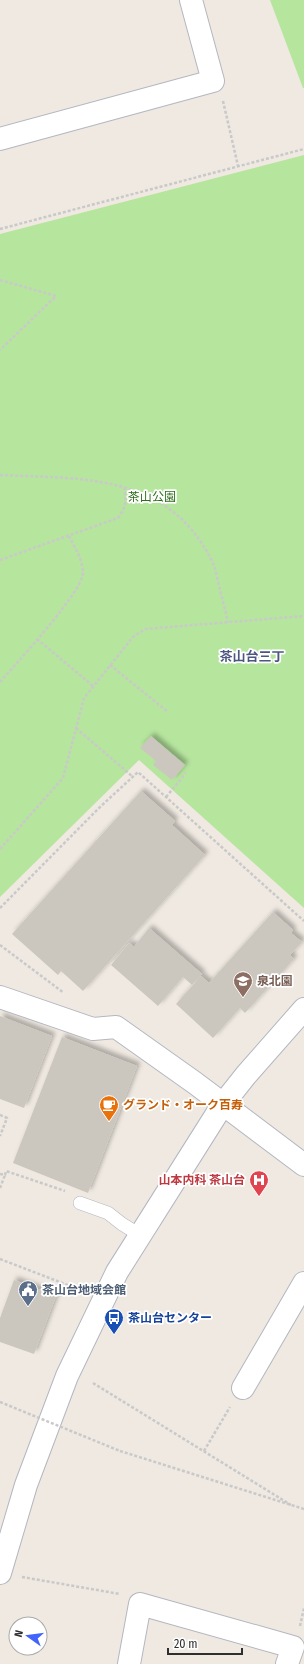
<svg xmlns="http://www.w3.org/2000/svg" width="304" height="1664" font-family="'Fira Sans Condensed','Noto Sans JP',sans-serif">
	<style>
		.green { fill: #b6e59e }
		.building { fill: #cbc7bf; filter: url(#shadow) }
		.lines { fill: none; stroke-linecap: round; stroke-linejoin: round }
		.service-casing { stroke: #b4b7c1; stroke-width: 14 }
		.minor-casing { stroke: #b4b7c1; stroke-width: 24 }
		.tertiary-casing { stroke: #b4b7c1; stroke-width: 24 }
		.path { stroke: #c9c9c9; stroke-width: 2.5; stroke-dasharray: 3 2; stroke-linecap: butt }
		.service { stroke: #fff; stroke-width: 13 }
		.minor { stroke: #fff; stroke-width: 22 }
		.tertiary { stroke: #fff; stroke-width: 22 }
		.path-bridge { stroke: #c9c9c9; stroke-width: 2.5; stroke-dasharray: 3 2; stroke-linecap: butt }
		.labels { text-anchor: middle; stroke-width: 3.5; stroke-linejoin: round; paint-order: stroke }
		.park-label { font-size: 12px; fill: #2c6e1b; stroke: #fff }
		.education-label { font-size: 12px; font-weight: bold; fill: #785e54; stroke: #fff; text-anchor: start }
		.food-label { font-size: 12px; font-weight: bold; fill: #c56008; stroke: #fff; text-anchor: start }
		.health-label { font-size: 12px; font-weight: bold; fill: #be3a42; stroke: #fff; text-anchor: end }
		.service-label { font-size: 12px; font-weight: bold; fill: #4e5e75; stroke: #fff; text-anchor: start }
		.transit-label { font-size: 12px; font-weight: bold; fill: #164399; stroke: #fff; text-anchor: start }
		.neighbourhood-label { font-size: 13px; font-weight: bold; fill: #4d5680; stroke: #fff }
	</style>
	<defs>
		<filter id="shadow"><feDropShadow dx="3.5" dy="-3.5" stdDeviation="2" flood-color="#0004"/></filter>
	</defs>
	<rect width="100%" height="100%" fill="#efe9e1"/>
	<g class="green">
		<polygon points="270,0 304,0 304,88 303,88"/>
		<polygon points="304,155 304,908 139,760 0,897 0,234"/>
	</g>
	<g class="building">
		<polygon points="151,736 185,765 172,780 153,765 156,761 140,748"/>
		<polygon points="141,791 175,821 172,825 205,855 83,991 61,971 58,975 12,934"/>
		<polygon points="273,912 293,930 291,933 302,942 290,955 294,959 245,1013 240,1008 213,1038 176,1004 201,976 209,983"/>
		<polygon points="149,928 202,974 192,985 183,977 158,1006 111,965 129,943 134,947"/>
		<polygon points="0,1016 52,1036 24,1108 0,1099"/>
		<polygon points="62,1037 137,1066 88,1193 13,1163"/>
		<polygon points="14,1280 56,1296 34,1354 0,1342 0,1318"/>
	</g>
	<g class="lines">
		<defs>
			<polyline id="service" points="80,1203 108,1213 122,1224 140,1235"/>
			<g id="minor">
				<polyline points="0,139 213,81 191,0"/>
				<polyline points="0,997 93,1029 116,1027 195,1083 304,1165"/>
				<polyline points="243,1388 304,1283"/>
				<polyline points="129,1664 140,1604 293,1647 287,1664"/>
			</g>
			<polyline id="tertiary" points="0,1573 26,1485 67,1376 117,1272 223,1104 246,1075 304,1009"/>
		</defs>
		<use href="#service" class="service-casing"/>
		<use href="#minor" class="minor-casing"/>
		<use href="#tertiary" class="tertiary-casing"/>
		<g class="path">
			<polyline points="223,101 238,166"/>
			<polyline points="0,229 304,149"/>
			<polyline points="0,280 56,296 0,350"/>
			<path d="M0,475C84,479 168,473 212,561C215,567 216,574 218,581C221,595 225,609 228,622"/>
			<path d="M0,560L118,518C127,506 126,501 124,486"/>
			<polyline points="37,639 93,686"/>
			<polyline points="110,665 168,712"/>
			<path d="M0,682C15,665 83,591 83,573C83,560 75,548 69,536"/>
			<polyline points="76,728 133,777"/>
			<polyline points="166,797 186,773"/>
			<polyline points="0,849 63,778 84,698 133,637 145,629 304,616"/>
			<polyline points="0,908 100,807 138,772 304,921"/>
			<polyline points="0,945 64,993"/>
			<polyline points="0,1115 7,1118 0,1136"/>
			<polyline points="0,1174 5,1175 6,1171 65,1191"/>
			<polyline points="0,1188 5,1175"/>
			<polyline points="0,1259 78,1289"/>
			<polyline points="93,1383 291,1505"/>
			<polyline points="120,1451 304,1509"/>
			<polyline points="204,1451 230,1407"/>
			<polyline points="22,1577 120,1594"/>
			<polyline points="300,1626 304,1608"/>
		</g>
		<use href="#service" class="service"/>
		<use href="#minor" class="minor"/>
		<use href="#tertiary" class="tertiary"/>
		<polyline class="path-bridge" points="0,1402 120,1451"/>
	</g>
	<defs>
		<symbol id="school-pin" viewBox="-11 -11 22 30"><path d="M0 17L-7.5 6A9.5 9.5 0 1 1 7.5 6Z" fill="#8d6e63" stroke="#fff"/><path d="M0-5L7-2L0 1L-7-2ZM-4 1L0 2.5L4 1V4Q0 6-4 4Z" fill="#fff"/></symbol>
		<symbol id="cafe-pin" viewBox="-11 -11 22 30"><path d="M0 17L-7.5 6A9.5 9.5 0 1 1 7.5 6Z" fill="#e8710a" stroke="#fff"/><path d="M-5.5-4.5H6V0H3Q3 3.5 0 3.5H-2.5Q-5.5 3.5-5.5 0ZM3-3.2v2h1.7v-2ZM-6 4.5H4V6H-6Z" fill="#fff"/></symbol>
		<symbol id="hospital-pin" viewBox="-11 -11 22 30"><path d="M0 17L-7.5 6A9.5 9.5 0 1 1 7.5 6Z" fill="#e0444e" stroke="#fff"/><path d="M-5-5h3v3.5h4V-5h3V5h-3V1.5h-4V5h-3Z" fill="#fff"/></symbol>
		<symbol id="civic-pin" viewBox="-11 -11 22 30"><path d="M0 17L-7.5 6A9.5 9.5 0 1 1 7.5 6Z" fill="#5c6f8a" stroke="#fff"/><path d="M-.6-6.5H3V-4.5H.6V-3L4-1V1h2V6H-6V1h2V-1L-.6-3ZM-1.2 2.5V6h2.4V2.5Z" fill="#fff"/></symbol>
		<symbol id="bus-pin" viewBox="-11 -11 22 30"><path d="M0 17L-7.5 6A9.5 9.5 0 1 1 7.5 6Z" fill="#1a4fb4" stroke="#fff"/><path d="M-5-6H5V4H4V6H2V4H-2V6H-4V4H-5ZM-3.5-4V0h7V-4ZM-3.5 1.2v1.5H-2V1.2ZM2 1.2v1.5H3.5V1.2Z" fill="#fff"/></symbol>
	</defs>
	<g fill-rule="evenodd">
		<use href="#school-pin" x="232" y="970" width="22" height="30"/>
		<use href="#cafe-pin" x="98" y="1094" width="22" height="30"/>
		<use href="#hospital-pin" x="248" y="1169" width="22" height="30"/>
		<use href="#civic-pin" x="17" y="1279" width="22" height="30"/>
		<use href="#bus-pin" x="103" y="1307" width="22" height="30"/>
	</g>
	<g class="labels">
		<g class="park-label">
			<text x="152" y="501">茶山公園</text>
		</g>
		<g class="education-label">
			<text x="257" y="985">泉北園</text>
		</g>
		<g class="food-label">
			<text x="123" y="1109">グランド・オーク百寿</text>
		</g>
		<g class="health-label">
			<text x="245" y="1184">山本内科 茶山台</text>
		</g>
		<g class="service-label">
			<text x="42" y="1294">茶山台地域会館</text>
		</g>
		<g class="transit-label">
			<text x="128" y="1322">茶山台センター</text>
		</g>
		<g class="neighbourhood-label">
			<text x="252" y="661">茶山台三丁</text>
		</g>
	</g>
	<g transform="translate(28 1636) rotate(284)"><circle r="19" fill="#ffffff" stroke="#ababab"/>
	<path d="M0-3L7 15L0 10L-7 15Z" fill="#4264fb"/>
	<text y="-6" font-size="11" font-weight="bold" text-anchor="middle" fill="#2e2e2e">N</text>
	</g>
	<path d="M168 1648v6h74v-6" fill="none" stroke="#2e2e2e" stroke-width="2"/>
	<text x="174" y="1648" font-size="12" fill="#2e2e2e" stroke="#ffffff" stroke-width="3" paint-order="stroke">20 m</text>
</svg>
